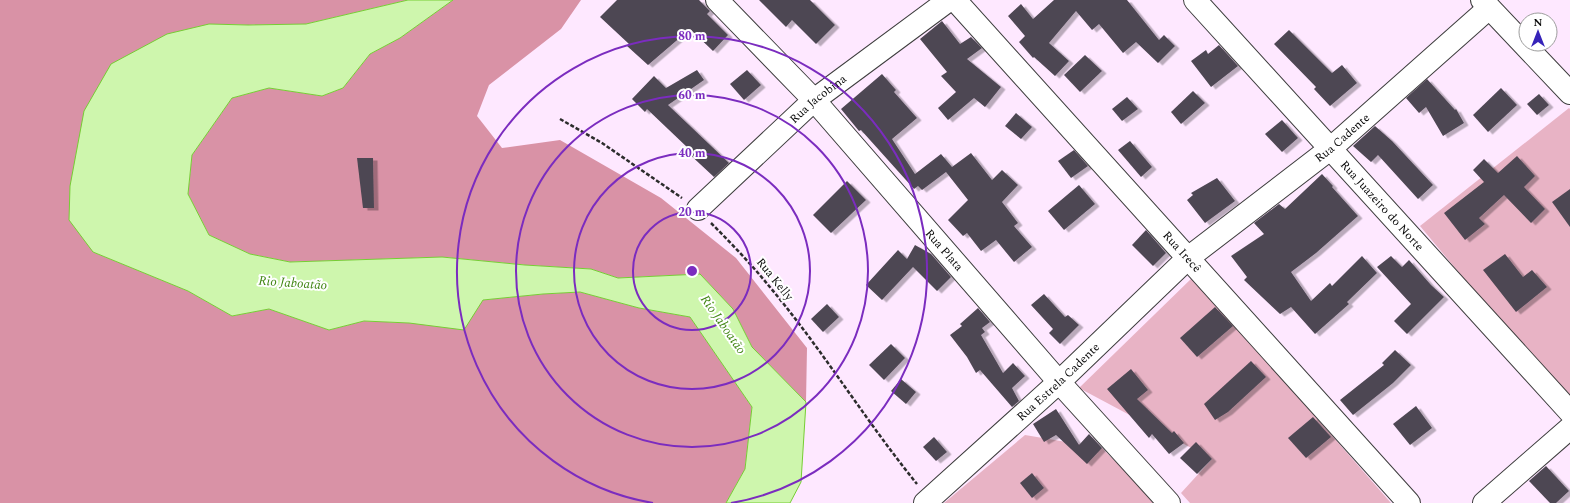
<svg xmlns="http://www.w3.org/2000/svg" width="1570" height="503" font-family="Spectral,serif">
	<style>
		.green { fill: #e8b3c5 }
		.forest { fill: #d992a6 }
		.water { fill: #cef6ad; stroke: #76cd34 }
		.building { fill: #4e4753; filter: url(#shadow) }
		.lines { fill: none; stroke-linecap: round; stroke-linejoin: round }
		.minor-casing { stroke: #3d3d3d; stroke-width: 24 }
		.path { stroke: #2c2c2c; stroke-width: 2.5; stroke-dasharray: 4 2; stroke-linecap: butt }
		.minor { stroke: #fff; stroke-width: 22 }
		.ring { fill: none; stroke: #7b2cbf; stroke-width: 2 }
		.labels { text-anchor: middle; stroke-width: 4; stroke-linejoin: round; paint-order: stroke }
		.street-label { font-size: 12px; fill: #0a0a0a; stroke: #fff }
		.water-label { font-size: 13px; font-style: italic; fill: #418614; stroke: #fff }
		.centre { fill: #7b2cbf; stroke: #fff; stroke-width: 2 }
		.ring-label { font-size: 12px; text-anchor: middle; font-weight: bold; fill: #7b2cbf; stroke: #fff; stroke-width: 4; stroke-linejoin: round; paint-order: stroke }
	</style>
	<defs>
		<filter id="shadow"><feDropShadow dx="4.5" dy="2.5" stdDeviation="0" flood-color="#0004"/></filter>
	</defs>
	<rect width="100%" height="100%" fill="#fee8ff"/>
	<g class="green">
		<polygon points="1569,108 1570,109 1570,400 1491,311 1420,226"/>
		<polygon points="1193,277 1391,503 1190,503 1181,493 1212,459 1079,388"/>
		<polygon points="1025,435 1102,448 1156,503 944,503"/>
	</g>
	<g class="forest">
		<polygon points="0,0 408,0 306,24 248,25 209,24 93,252 188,291 232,316 269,309 329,330 364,321 409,323 483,300 543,294 580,292 639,308 690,317 752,407 745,469 726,503 0,503"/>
		<polygon points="453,0 581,0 561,29 489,85 477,116 502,148 560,140 661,198 736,258 807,348 806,402 752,347 733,309 700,274 618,278 591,269 525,265 442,257 290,262 250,254 209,235 188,194 192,155 232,98 269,88 322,96 343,88 370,54 400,38"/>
	</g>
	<polygon class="water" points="408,0 453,0 400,38 370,54 343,88 322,96 269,88 232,98 192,155 188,194 209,235 250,254 290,262 442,257 525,265 591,269 618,278 700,274 733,309 752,347 806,402 801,482 790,503 726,503 745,469 752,407 690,317 639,308 580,292 543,294 483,300 464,330 409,323 364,321 329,330 269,309 232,316 188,291 93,252 69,220 70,186 84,111 111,64 167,34 209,24 248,25 306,24"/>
	<g class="building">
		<polygon points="617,0 699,0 710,11 707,14 728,35 713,51 690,29 648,65 627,46 629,44 600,17"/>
		<polygon points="759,0 810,0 835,25 816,44 792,20 786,27"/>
		<polygon points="1054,0 1127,0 1159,40 1164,35 1175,46 1158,63 1136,42 1123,53 1099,24 1092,30 1076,11 1049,43 1069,61 1055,76 1034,57 1033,58 1019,42 1025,36 1008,16 1021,4 1033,19"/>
		<polygon points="942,21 960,44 971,37 982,48 967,59 1001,87 985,107 974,98 948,120 938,108 956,92 941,76 947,72 920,39"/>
		<polygon points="1289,30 1332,73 1342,65 1357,83 1330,106 1314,89 1316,87 1274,44"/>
		<polygon points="1219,45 1238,66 1211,87 1191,61 1206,50 1208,54"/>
		<polygon points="1085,55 1102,71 1080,92 1064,75"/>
		<polygon points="697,70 704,80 668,105 729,163 714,177 686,151 689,149 647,109 645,112 632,99 654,76 666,88"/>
		<polygon points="747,70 761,85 744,100 730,84"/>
		<polygon points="882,74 896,90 894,92 917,118 892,139 915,174 941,154 952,167 971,153 992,180 1002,170 1018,185 1002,202 1018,223 1014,226 1032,247 1014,262 996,240 981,251 967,233 963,236 948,220 968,200 946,172 922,190 918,186 914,189 861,130 859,131 841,109"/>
		<polygon points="1427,79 1455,110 1456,109 1464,123 1443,136 1426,107 1419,113 1406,98"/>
		<polygon points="1501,88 1517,105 1488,132 1473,115"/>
		<polygon points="1193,91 1205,103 1181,124 1171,112"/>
		<polygon points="1539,94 1549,105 1537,115 1527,104"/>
		<polygon points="1127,97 1138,109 1122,121 1112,109"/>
		<polygon points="1016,113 1032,127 1021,139 1005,126"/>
		<polygon points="1282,120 1298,138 1282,152 1265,134"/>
		<polygon points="1375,126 1392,141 1433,185 1418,199 1378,155 1371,162 1353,146"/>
		<polygon points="1130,141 1152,167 1141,177 1118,150"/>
		<polygon points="1074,150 1088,166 1071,178 1058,161"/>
		<polygon points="1517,156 1535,176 1524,187 1545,209 1531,223 1504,195 1479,218 1485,224 1465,240 1444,213 1484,182 1473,170 1484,159 1498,173"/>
		<polygon points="357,158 373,158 374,208 363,208"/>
		<polygon points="1322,174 1333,186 1332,187 1358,216 1316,253 1291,272 1311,301 1330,283 1332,286 1362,256 1377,273 1347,302 1349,304 1315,334 1291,307 1280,314 1244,280 1247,277 1231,256 1264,234 1254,223 1279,204 1285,209"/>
		<polygon points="1217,178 1235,201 1205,223 1187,200 1193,195 1191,193"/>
		<polygon points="847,181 866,200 831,233 813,215"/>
		<polygon points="1079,185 1095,204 1064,230 1048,211"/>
		<polygon points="1570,189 1570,227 1552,202"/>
		<polygon points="1146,230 1166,253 1153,266 1132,245"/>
		<polygon points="915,245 931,254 951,277 937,291 913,267 882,300 866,285 898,250 907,259"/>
		<polygon points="1505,254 1523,277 1532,270 1547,287 1516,312 1483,270"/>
		<polygon points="1391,256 1402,267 1409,260 1431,285 1444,297 1407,334 1394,321 1411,304 1377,267"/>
		<polygon points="1044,294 1065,317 1068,315 1079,325 1060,344 1049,333 1053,329 1031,305"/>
		<polygon points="827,304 839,317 823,332 811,319"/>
		<polygon points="1215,307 1233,326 1197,357 1180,338"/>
		<polygon points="978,308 990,322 982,328 985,332 981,335 1003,373 1013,363 1025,376 1012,388 1019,401 1012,407 980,370 976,373 967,357 950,335 962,326 960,324"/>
		<polygon points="891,344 905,358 884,380 869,365"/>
		<polygon points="1395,350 1411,365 1393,383 1353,415 1340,400 1384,365 1382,363"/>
		<polygon points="1251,361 1266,377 1228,412 1215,420 1204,404"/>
		<polygon points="1131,369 1148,390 1137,399 1172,433 1174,431 1184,443 1169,454 1152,434 1149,438 1107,389"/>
		<polygon points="901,379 916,392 906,404 891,391"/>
		<polygon points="1416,406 1432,428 1410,445 1393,424"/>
		<polygon points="1056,409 1079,445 1089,434 1102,448 1087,464 1056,435 1044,442 1033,424"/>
		<polygon points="1313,417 1331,437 1306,458 1288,438"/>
		<polygon points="934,437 947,452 936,461 923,447"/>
		<polygon points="1196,442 1212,459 1197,474 1180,458"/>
		<polygon points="1546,466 1569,491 1556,503 1550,503 1529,481"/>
		<polygon points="1032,473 1044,488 1032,498 1020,483"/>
	</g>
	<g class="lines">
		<defs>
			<g id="minor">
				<path id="s1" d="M717,0L814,100L1059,382L1169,503"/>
				<path id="s2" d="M955,0L1409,503"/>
				<path id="s3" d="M1195,0L1570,412"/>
				<polyline points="1482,0 1570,93"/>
				<path id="s4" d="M698,209L814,100L949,0"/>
				<path id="s5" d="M925,503L1059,382L1188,258L1330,149L1489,8"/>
				<polyline points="1484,503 1570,428"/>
			</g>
		</defs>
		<use href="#minor" class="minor-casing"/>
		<g class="path">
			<polyline points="560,119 602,143 682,198"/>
			<path d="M711,223C731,243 751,264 769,286C822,349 865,420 917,484"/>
		</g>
		<use href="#minor" class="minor"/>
	</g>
	<g class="ring">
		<circle cx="692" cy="271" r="59"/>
		<circle cx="692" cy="271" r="118"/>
		<circle cx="692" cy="271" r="176"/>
		<path d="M653 503A235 235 0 1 1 731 503"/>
	</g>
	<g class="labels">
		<g class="street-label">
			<text dy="4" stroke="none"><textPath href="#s4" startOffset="163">Rua Jacobina</textPath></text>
			<text dy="4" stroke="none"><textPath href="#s5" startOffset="555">Rua Cadente</textPath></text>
			<text dy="4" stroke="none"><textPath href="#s3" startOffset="278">Rua Juazeiro do Norte</textPath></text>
			<text dy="4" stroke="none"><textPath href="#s1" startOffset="338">Rua Plata</textPath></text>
			<text dy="4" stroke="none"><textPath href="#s2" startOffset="339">Rua Irecê</textPath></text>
			<text transform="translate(775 279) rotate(51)" y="4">Rua Kelly</text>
			<text dy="4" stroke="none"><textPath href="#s5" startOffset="180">Rua Estrela Cadente</textPath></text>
		</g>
		<g class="water-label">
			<text transform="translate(293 282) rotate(4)" y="5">Rio Jaboatão</text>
			<text transform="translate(724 324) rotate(55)" y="5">Rio Jaboatão</text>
		</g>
	</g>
	<circle cx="692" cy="271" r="6" class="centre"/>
	<g class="ring-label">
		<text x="692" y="40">80 m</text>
		<text x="692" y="99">60 m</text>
		<text x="692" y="157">40 m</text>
		<text x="692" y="216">20 m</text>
	</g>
	<g transform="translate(1538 32)"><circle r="19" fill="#ffffff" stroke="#9d9d9d"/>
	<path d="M0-3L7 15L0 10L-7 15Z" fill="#3623b9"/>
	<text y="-6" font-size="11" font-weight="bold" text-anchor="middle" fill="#0a0a0a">N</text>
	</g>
</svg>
